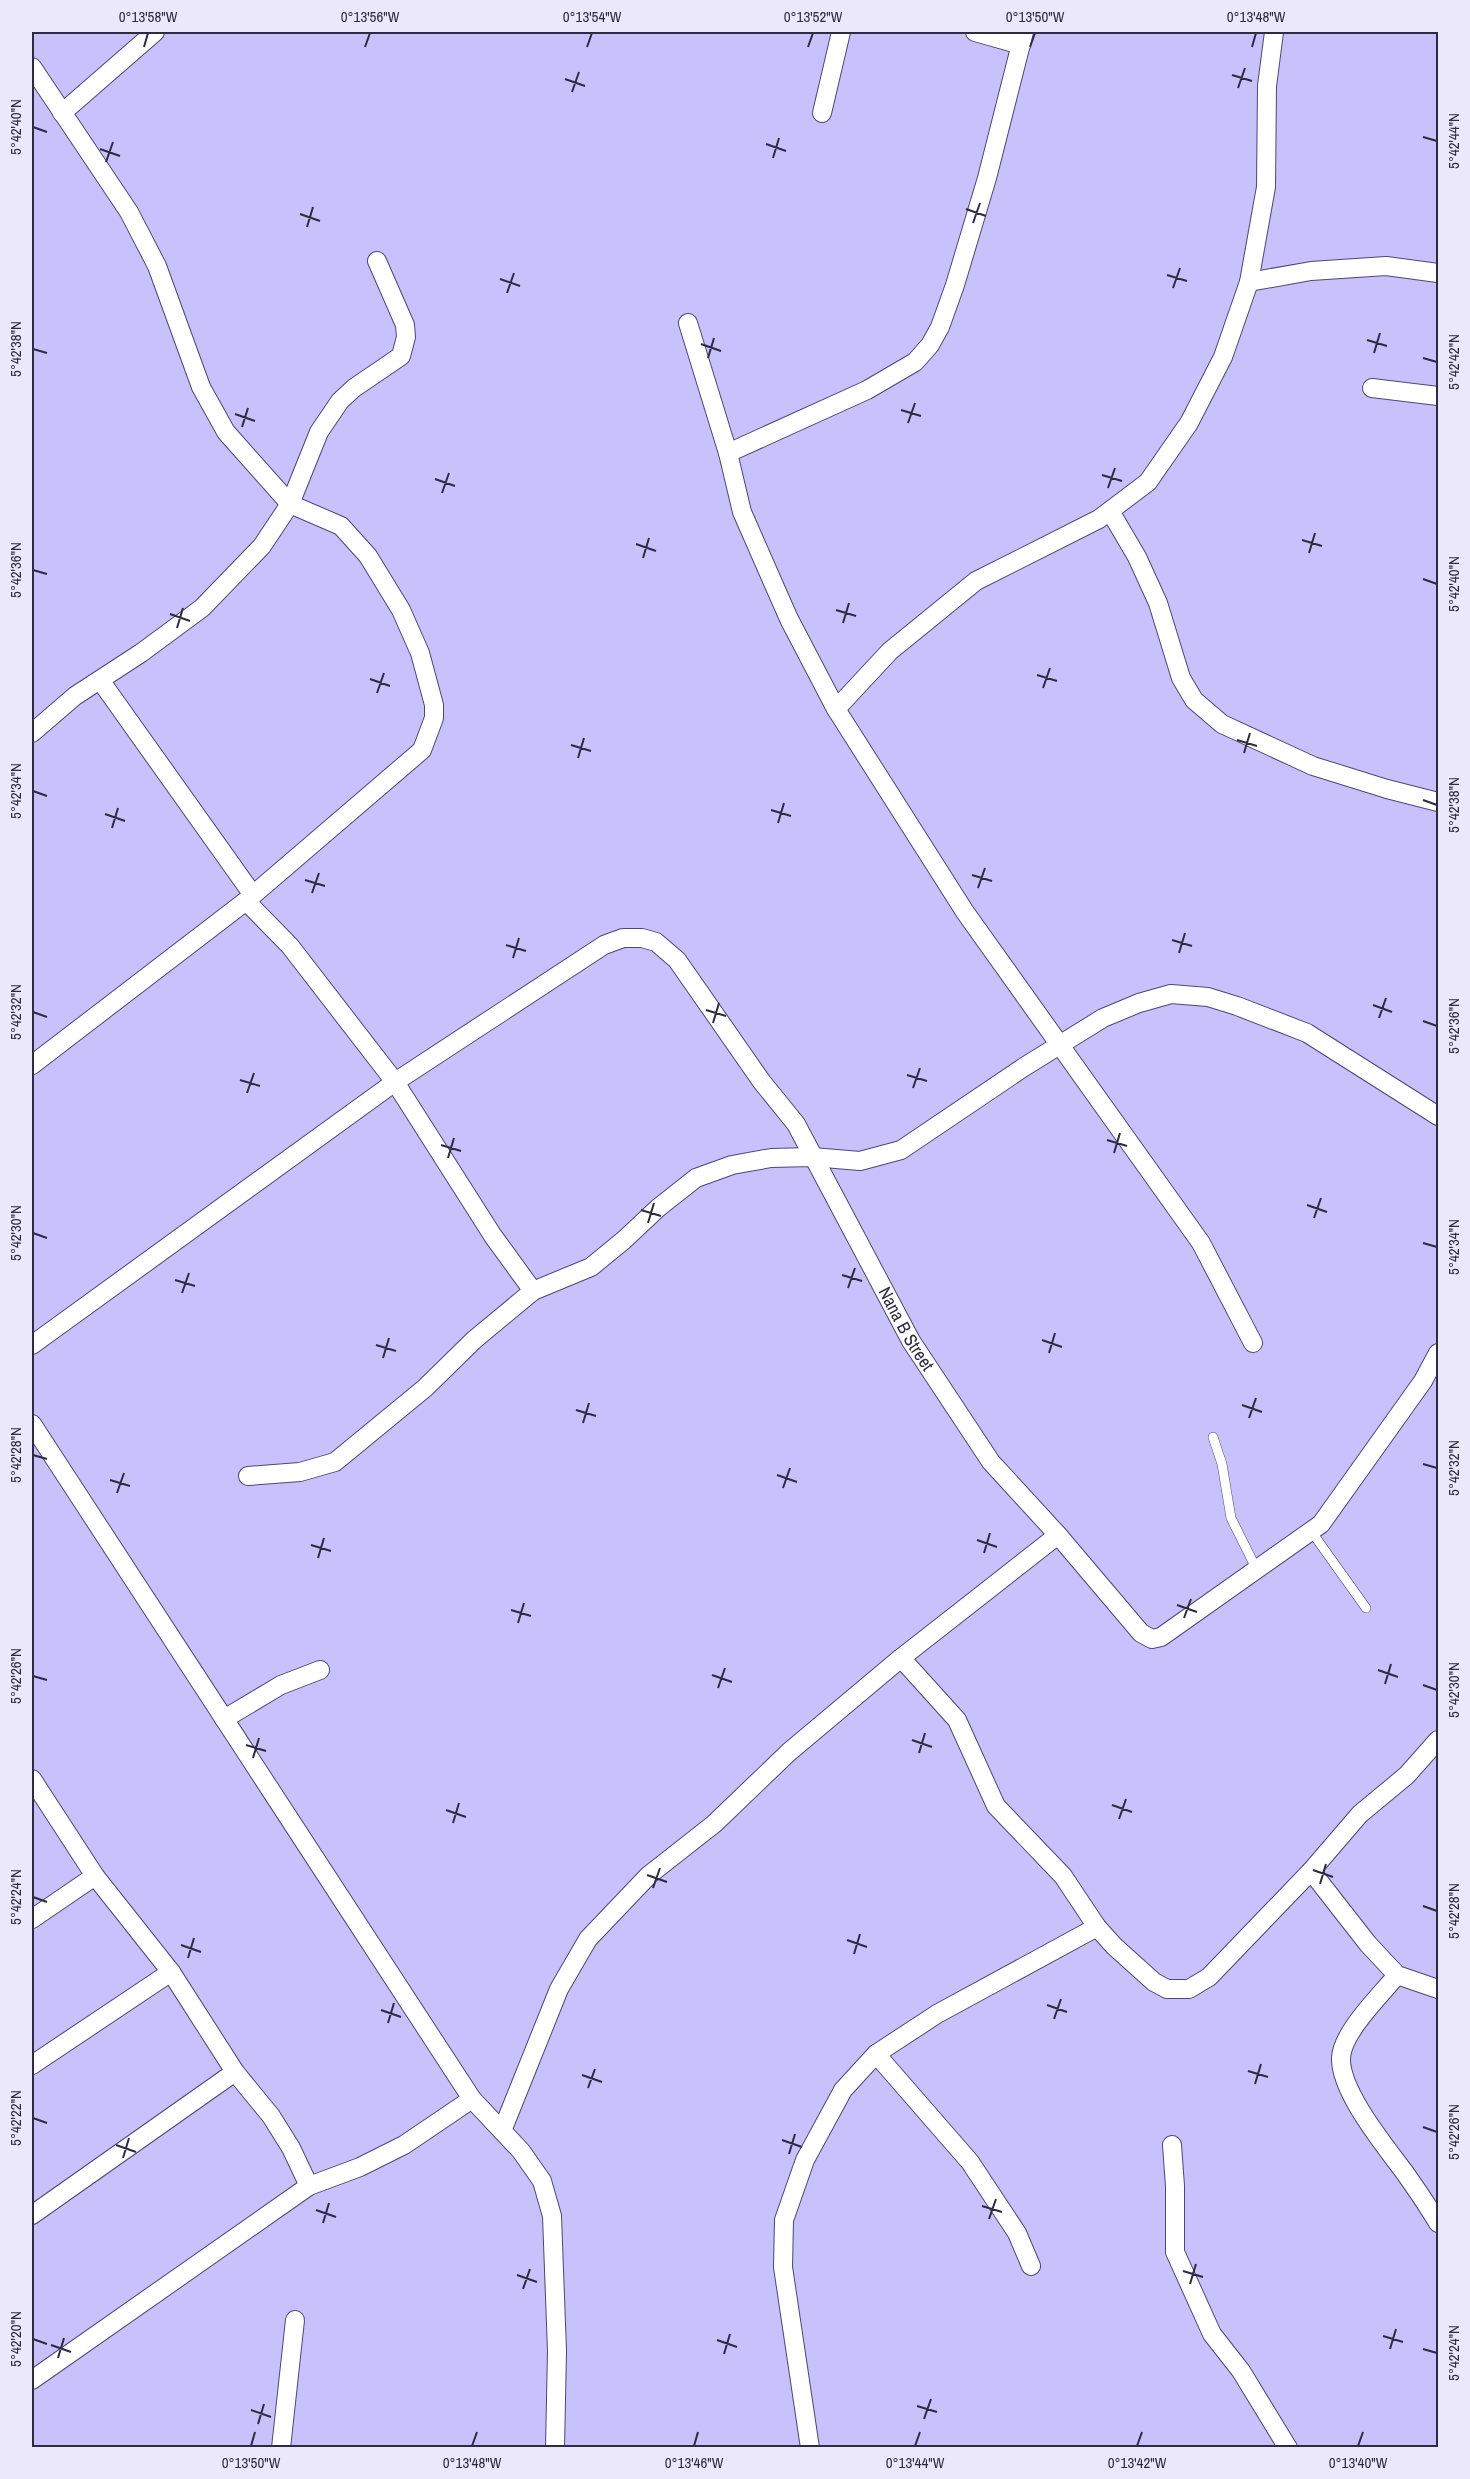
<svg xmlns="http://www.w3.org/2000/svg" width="1470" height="2479" font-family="'Archivo Narrow',sans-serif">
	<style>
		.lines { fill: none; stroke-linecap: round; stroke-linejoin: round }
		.service-casing { stroke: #4e4677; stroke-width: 10 }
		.minor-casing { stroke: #4e4677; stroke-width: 20 }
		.service { stroke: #fff; stroke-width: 9 }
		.minor { stroke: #fff; stroke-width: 18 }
		.ticks { fill: none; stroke: #2e2b41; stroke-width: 2 }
		.labels { text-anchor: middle; stroke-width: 4.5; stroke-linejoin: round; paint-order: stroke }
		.street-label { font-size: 18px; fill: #2e2b41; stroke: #eae8fa }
		.neatline { fill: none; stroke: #2e2b41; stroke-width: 2 }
		.ticks-label { font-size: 15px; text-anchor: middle; fill: #2e2b41 }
	</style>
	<rect width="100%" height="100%" fill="#c9c1fb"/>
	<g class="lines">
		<defs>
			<g id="service">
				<polyline points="1213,1437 1222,1464 1231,1518 1256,1568"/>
				<polyline points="1311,1531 1366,1608"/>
			</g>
			<g id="minor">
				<polyline points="975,32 1021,45"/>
				<polyline points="32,67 129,212 157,266 201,387 226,432 290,504 341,526 368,556 401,610 420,653 434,705 434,718 422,750 246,901 32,1065"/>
				<polyline points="62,113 155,32"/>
				<polyline points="822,113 841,32"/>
				<polyline points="1249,282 1311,271 1386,266 1438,273"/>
				<polyline points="688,323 728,453 742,512 789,619 836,709 965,912 1201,1243 1253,1343"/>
				<polyline points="1372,388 1438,396"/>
				<polyline points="728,453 867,390 915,362 930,345 940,327 955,285 987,178 1024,32"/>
				<polyline points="1110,511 1137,557 1158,603 1181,678 1194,700 1222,724 1313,766 1387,789 1438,802"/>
				<polyline points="100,680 253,895"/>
				<polyline points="836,709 890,651 976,581 1099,519 1148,482 1189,423 1223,357 1249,282 1266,187 1267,86 1274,32"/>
				<polyline points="32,733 75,696 141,653 202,608 262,546 290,504 319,432 340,401 354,388 401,356 406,337 405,325 377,261"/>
				<polyline points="246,901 290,946 395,1082 493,1236 533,1291"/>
				<path id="s1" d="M32,1345L395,1082L604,945L623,938H642L656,942L677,960L762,1082L796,1124L911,1341L991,1462L1058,1535L1141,1633L1152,1639L1161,1637L1321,1524L1423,1381L1438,1353"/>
				<polyline points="32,1424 472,2099 521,2151 542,2181 552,2216 557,2351 555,2448"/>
				<polyline points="248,1476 300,1472 335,1462 425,1388 474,1340 533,1291 591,1267 624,1240 658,1208 696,1178 732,1165 771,1158 812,1157 860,1161 901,1150 1024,1067 1103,1018 1139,1003 1171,994 1208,997 1237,1006 1307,1033 1438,1116"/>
				<polyline points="901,1658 957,1720 996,1806 1063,1876 1097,1927 1114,1946 1154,1982 1167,1989 1189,1989 1209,1977 1311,1871 1360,1814 1407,1775 1438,1740"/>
				<polyline points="224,1719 281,1685 320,1670"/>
				<polyline points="32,1779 95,1876 171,1972 235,2072 271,2116 291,2148 309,2186"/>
				<polyline points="1311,1871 1368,1944 1397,1975 1438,1989"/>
				<polyline points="32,1919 95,1876"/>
				<path d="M1397,1975C1381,1995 1342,2032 1341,2058C1340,2092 1386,2147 1405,2173C1417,2190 1428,2206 1438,2223"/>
				<polyline points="876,2054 970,2162 1017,2233 1031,2266"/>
				<polyline points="32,2065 171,1972"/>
				<polyline points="502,2131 559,1989 588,1939 649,1875 714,1824 789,1752 901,1658 1058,1535"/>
				<polyline points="1172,2145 1175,2186 1175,2252 1212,2334 1241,2371 1288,2448"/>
				<polyline points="32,2215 235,2072"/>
				<polyline points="32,2380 309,2186 360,2167 404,2145 472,2099"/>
				<polyline points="281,2448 295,2320"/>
				<polyline points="810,2448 783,2267 784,2220 805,2160 843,2090 876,2054 937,2014 1097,1927"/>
			</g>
		</defs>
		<use href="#service" class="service-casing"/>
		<use href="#minor" class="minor-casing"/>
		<use href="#service" class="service"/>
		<use href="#minor" class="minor"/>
	</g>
	<path class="ticks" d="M144,47L148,33M365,47L370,33M587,47L592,33M808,47L813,33M1030,47L1035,33M1252,47L1256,33M1232,75L1252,81M565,79L585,86M1238,88L1245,68M572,92L579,72M33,127L47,132M1423,137L1437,141M766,144L786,151M100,149L120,156M773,158L779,138M106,162L113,142M966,209L986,216M300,214L320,221M973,223L980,203M307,227L313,207M1167,275L1187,281M500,279L520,286M1173,288L1180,268M507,293L514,273M1367,340L1387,346M701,344L721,351M33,349L47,353M1374,353L1380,333M708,358L714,338M1423,358L1437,362M901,410L921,416M235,414L255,421M908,423L915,403M242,427L248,408M1102,475L1122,481M435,479L455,486M1108,488L1115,468M442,493L449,473M1302,540L1322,546M636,544L656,551M1309,553L1315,533M643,558L649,538M33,570L47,574M1423,579L1437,584M836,610L856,616M170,614L190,621M843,623L849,603M177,628L183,608M1037,675L1057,681M370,679L390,686M1043,688L1050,668M377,693L384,673M1237,740L1257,746M571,745L591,751M1244,753L1250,733M578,758L584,738M33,791L47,796M1423,800L1437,805M771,810L791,816M105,814L125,821M778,823L784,803M112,828L118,808M972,875L992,881M305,880L325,886M978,888L985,868M312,893L319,873M1172,940L1192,946M506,945L526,951M1179,953L1185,933M513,958L519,938M1373,1005L1392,1012M706,1010L726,1016M33,1012L47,1017M1379,1018L1386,998M1423,1021L1437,1026M713,1023L719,1003M907,1075L927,1081M240,1080L260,1086M913,1088L920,1068M247,1093L254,1073M1107,1140L1127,1146M441,1145L461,1151M1114,1153L1120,1133M448,1158L454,1138M1307,1205L1327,1212M641,1210L661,1216M1314,1218L1321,1198M648,1223L654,1203M33,1233L47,1238M1423,1243L1437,1247M842,1275L862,1281M175,1280L195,1286M848,1288L855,1268M182,1293L189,1273M1042,1340L1062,1347M376,1345L396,1351M1049,1353L1055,1333M383,1358L389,1338M1242,1405L1262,1412M576,1410L596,1416M1249,1418L1256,1398M583,1423L589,1403M33,1455L47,1459M1423,1464L1437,1468M777,1475L797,1482M110,1480L130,1486M783,1488L790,1468M117,1493L124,1473M977,1540L997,1547M311,1545L331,1551M984,1553L990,1533M318,1558L324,1538M1177,1605L1197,1612M511,1610L531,1616M1184,1618L1191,1599M518,1623L524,1603M1378,1670L1398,1677M712,1675L732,1682M33,1676L47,1680M1385,1684L1391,1664M1423,1685L1437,1690M718,1688L725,1668M912,1740L932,1747M246,1745L266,1751M919,1753L925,1733M253,1758L259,1738M1112,1805L1132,1812M446,1810L466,1817M1119,1819L1126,1799M453,1823L459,1803M1313,1870L1333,1877M647,1875L667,1882M1320,1884L1326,1864M653,1888L660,1868M33,1897L47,1902M1423,1906L1437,1911M847,1940L867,1947M181,1945L201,1952M854,1954L860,1934M188,1958L194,1938M1047,2005L1067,2012M381,2010L401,2017M1054,2019L1061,1999M388,2023L394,2003M1248,2071L1268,2077M582,2075L602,2082M1255,2084L1261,2064M588,2088L595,2069M33,2118L47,2123M1423,2127L1437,2132M782,2140L802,2147M116,2145L136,2152M789,2154L795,2134M123,2158L129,2138M982,2206L1002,2212M316,2210L336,2217M989,2219L996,2199M323,2223L329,2203M1183,2271L1203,2277M517,2275L537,2282M1190,2284L1196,2264M523,2289L530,2269M1383,2336L1403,2342M33,2339L47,2344M717,2340L737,2347M51,2345L71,2352M1390,2349L1396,2329M1423,2349L1437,2353M724,2354L730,2334M58,2358L64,2338M917,2406L937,2412M251,2410L271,2417M924,2419L931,2399M258,2424L264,2404M251,2446L255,2432M472,2446L477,2432M694,2446L698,2432M915,2446L920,2432M1137,2446L1142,2432M1358,2446L1363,2432"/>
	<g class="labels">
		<g class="street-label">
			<text dy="6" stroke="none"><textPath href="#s1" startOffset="1215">Nana B Street</textPath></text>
		</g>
	</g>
	<rect width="1470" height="2479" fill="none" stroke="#eae8fa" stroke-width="66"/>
	<rect x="33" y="33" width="1404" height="2413" class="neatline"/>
	<g class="ticks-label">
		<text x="148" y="22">0°13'58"W</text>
		<text x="370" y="22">0°13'56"W</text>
		<text x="592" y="22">0°13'54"W</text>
		<text x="813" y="22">0°13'52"W</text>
		<text x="1035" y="22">0°13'50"W</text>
		<text x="1256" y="22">0°13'48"W</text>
		<text transform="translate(16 127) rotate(-90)" y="5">5°42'40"N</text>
		<text transform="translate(1454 141) rotate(-90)" y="5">5°42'44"N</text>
		<text transform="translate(16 349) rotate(-90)" y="5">5°42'38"N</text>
		<text transform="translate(1454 362) rotate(-90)" y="5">5°42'42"N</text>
		<text transform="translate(16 570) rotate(-90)" y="5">5°42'36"N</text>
		<text transform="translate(1454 584) rotate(-90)" y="5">5°42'40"N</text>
		<text transform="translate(16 791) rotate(-90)" y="5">5°42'34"N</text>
		<text transform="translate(1454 805) rotate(-90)" y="5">5°42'38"N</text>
		<text transform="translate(16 1012) rotate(-90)" y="5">5°42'32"N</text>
		<text transform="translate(1454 1026) rotate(-90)" y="5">5°42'36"N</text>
		<text transform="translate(16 1233) rotate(-90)" y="5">5°42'30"N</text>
		<text transform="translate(1454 1247) rotate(-90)" y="5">5°42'34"N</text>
		<text transform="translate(16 1455) rotate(-90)" y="5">5°42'28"N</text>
		<text transform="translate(1454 1468) rotate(-90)" y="5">5°42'32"N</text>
		<text transform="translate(16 1676) rotate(-90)" y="5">5°42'26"N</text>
		<text transform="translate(1454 1690) rotate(-90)" y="5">5°42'30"N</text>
		<text transform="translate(16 1897) rotate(-90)" y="5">5°42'24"N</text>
		<text transform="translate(1454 1911) rotate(-90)" y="5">5°42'28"N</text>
		<text transform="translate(16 2118) rotate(-90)" y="5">5°42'22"N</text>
		<text transform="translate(1454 2132) rotate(-90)" y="5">5°42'26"N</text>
		<text transform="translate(16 2339) rotate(-90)" y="5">5°42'20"N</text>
		<text transform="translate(1454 2353) rotate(-90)" y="5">5°42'24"N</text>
		<text x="251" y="2468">0°13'50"W</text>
		<text x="472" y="2468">0°13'48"W</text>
		<text x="694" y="2468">0°13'46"W</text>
		<text x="915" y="2468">0°13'44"W</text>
		<text x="1137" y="2468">0°13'42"W</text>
		<text x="1358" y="2468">0°13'40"W</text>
	</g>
</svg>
